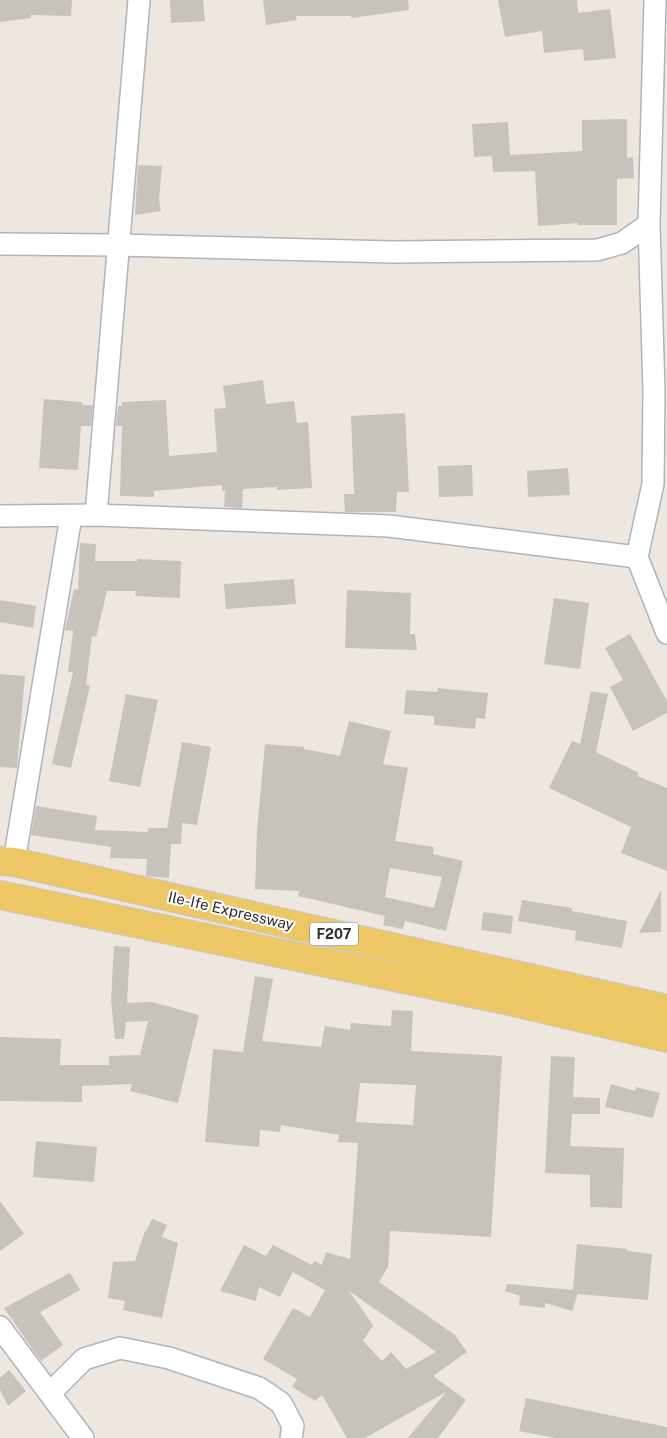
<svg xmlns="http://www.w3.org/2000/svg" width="667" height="1438" font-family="'Public Sans',sans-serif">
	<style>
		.building { fill: #c7c2bb; fill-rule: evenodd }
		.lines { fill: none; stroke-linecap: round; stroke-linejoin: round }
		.minor-casing { stroke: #b0b3bd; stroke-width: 24 }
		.primary-casing { stroke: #c8c8c8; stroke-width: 30 }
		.minor { stroke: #fff; stroke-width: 21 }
		.primary { stroke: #edc666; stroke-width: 28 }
		.labels { text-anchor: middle; stroke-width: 4; stroke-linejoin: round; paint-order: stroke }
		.shield { fill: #fff; stroke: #6c6c6c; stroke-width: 1 }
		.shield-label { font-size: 14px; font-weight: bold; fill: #2d2d2d }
		.street-label { font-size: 15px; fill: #2d2d2d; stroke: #fff }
	</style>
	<rect width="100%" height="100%" fill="#eee7e0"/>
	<g class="building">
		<polygon points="0,0 72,0 71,16 31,15 31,18 0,22"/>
		<polygon points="170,0 203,0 205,21 171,23"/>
		<polygon points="263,0 408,0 409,10 352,18 351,16 296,16 297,20 266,25"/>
		<polygon points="498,0 577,0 578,13 610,9 616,58 584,61 583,49 544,53 542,31 505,37"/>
		<polygon points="627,119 627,158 633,157 634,178 617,179 617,225 578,225 578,223 538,226 535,171 493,172 492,156 474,157 472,124 508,122 510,155 582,151 582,120"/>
		<polygon points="138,165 162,166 159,200 161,211 135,215"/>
		<polygon points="263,380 266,404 294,401 297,423 308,422 312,488 277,490 277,487 243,489 242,508 224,507 225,490 222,491 222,485 154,491 154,497 120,496 122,426 116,426 118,406 122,406 122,402 166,400 169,456 217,452 214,409 226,408 223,386"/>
		<polygon points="44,399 82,402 82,405 93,405 91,426 81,426 78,470 39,468"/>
		<polygon points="405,413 409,492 397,492 396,512 345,512 344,494 354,494 351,416"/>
		<polygon points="472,465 473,496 439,497 438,466"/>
		<polygon points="568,468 570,495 528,497 527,471"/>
		<polygon points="80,543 96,544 95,561 137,561 137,559 181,561 180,598 135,596 136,591 107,591 96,637 92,636 86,685 90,686 71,768 52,764 73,672 68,672 73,631 65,630 74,589 78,590"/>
		<polygon points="294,579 296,604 226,609 224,584"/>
		<polygon points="347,590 411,593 410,634 415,634 417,650 345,648"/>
		<polygon points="554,598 589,603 580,669 544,664"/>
		<polygon points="0,600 36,606 33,628 0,622"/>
		<polygon points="630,634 667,701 667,713 633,731 610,687 623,680 605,648"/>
		<polygon points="0,674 25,676 17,768 0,767"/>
		<polygon points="438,688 488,693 485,719 476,718 475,729 434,725 434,716 404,714 406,690 437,692"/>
		<polygon points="591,691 608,694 596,752 639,773 637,776 667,788 667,871 621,853 631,827 549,788 572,741 580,744"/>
		<polygon points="126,694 158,700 140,787 109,781"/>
		<path d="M349,721L391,731L383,764L408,768L395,841L434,847L433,854L463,861L446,931L405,921L403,929L383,925L385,916L298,896L299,891L255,889L257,830L265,744L304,747V749L340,756ZM390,868L442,877L434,908L385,897Z"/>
		<polygon points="182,742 211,747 197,825 182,823 181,844 171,844 169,878 146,876 147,859 110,858 111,847 31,835 36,806 97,816 95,830 148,832 148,828 167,828"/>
		<polygon points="661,890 661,932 639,933"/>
		<polygon points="522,900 572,908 572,911 627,921 622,948 575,940 576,931 518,921"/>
		<polygon points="483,912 513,916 511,934 481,930"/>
		<polygon points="114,946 130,947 127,1003 152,1002 199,1015 178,1103 130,1091 132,1084 82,1086 82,1102 0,1101 0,1037 61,1039 60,1065 109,1065 109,1056 140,1055 148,1021 126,1022 124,1039 115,1039 111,1000"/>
		<path d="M255,976L273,979L262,1041L321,1047L325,1026L350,1030L351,1023L391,1026L392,1010L413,1011L411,1051L502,1056L491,1237L390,1231L388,1267L379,1282L455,1335L467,1352L433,1376L466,1400L438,1438H408L446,1392L365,1438H347L322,1395L315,1401L292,1387L297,1379L263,1359L293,1308L310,1317L325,1290L293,1272L280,1297L259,1287L256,1301L220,1291L244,1245L266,1256L273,1245L312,1265L314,1261L322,1265L326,1252L350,1259L358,1143L338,1142L339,1135L281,1125L280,1132L260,1130L259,1147L205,1142L213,1049L243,1052ZM360,1083L416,1085L413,1125L356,1122ZM349,1291L418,1339L436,1352L406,1369L391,1352L382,1361L363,1341L373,1325Z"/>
		<polygon points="551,1056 575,1057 573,1097 600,1098 600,1114 572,1114 570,1146 624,1148 622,1208 590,1207 590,1175 545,1173"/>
		<polygon points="611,1084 635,1091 636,1087 660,1093 653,1118 605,1107"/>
		<polygon points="36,1141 97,1147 94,1182 33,1177"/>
		<polygon points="0,1201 24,1234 0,1251"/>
		<polygon points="152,1219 167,1225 162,1237 178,1243 162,1318 123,1310 125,1301 108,1298 113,1262 135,1261 145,1231 146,1231"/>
		<polygon points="577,1244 627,1249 627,1251 652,1254 648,1300 578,1294 572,1311 545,1303 545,1308 519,1305 520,1296 505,1291 507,1284 573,1290"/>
		<polygon points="70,1273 80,1290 40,1312 63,1345 41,1361 4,1308"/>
		<polygon points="9,1370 26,1391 8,1406 0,1390 0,1378"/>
		<polygon points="526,1398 667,1427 667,1438 555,1438 519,1431"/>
	</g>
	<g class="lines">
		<defs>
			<g id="minor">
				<polyline points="655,0 649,224 654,390 653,484 637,557 667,633"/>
				<polyline points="0,244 118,245 393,252 597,250 622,243 649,224"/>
				<polyline points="96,515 139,0"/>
				<polyline points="0,516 96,515 389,526 637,557"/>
				<polyline points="14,862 71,516"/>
				<polyline points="0,1327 83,1438"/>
				<polyline points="50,1393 84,1359 120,1348 169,1358 259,1388 281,1403 293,1426 291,1438"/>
			</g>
			<g id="primary">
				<polyline points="0,861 14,862 667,1009"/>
				<polyline points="0,895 505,1000 667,1038"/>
			</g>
		</defs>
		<use href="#minor" class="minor-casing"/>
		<use href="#primary" class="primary-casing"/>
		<use href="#minor" class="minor"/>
		<use href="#primary" class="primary"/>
	</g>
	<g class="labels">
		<rect class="shield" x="310" y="922.5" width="48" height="23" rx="4"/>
		<g class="shield-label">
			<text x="334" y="939">F207</text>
		</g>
		<g class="street-label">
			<text transform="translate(231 911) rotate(13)" y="5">Ile-Ife Expressway</text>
		</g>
	</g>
</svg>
